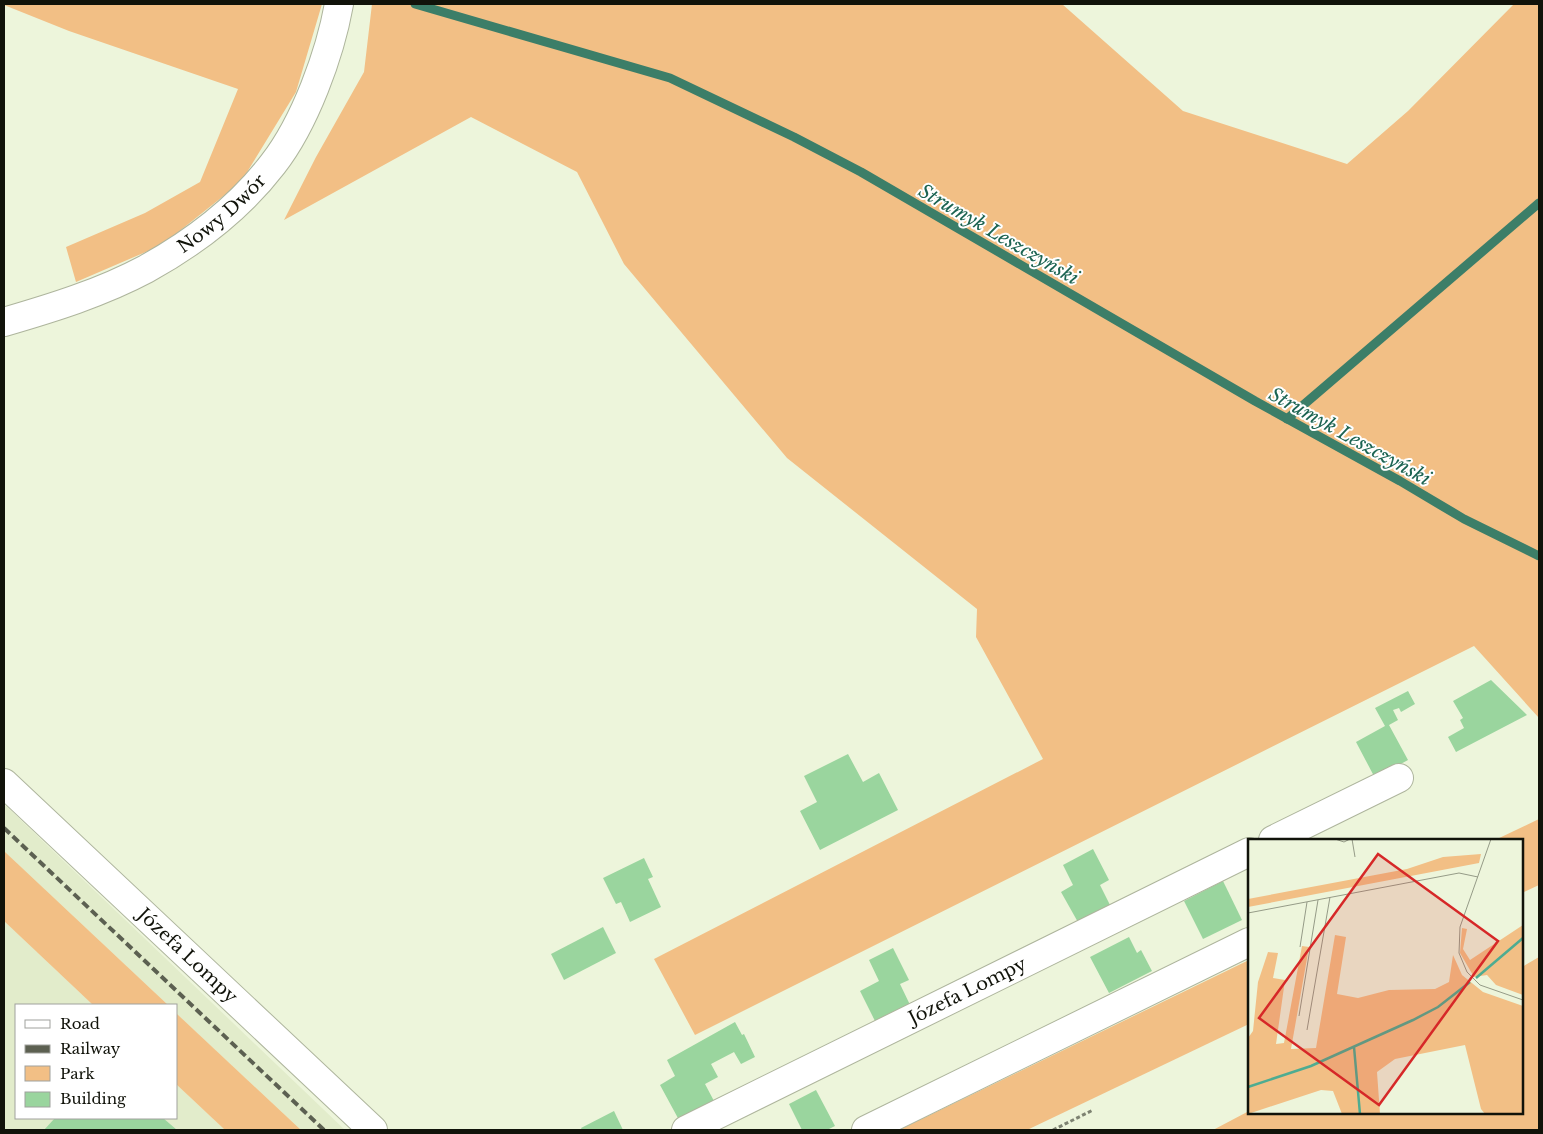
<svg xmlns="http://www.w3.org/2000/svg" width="1543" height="1134" font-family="'Libre Baskerville',serif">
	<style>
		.built { fill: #e2eccb }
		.green { fill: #f2bf85 }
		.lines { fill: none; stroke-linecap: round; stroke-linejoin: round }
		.stream { stroke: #3c7e68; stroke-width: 9 }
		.building { fill: #9ad59e }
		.street-casing { stroke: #aeb59d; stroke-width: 30 }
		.path { stroke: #7d8271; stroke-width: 3; stroke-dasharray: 4 2.5; stroke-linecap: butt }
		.street { stroke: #fff; stroke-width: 28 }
		.rail { stroke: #5c6051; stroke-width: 4; stroke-dasharray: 8 4; stroke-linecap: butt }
		.labels { text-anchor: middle; stroke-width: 4; stroke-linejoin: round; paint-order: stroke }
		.street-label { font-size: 18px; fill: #11130a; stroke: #fff }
		.water-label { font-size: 19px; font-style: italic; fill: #1c6452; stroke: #fff }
		.inset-river { fill: none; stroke: #4eac91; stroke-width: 2.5 }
		.inset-road { fill: none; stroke: #959b87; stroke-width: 1 }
		.view { fill: #d62828; fill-opacity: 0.15; stroke: #d62828; stroke-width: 2.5 }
		.inset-edge { fill: none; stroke: #11130a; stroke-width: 2.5 }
	</style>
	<rect width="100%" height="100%" fill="#edf5db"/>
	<g class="built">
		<polygon points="4,804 345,1130 301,1130 176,1013 176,1005 168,1005 4,851"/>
		<polygon points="4,921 93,1005 16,1005 16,1118 176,1118 176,1084 225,1130 4,1130"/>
	</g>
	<g class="green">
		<polygon points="4,4 322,4 296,92 241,182 162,245 76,282 66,247 145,213 200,182 238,89 69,31 4,5"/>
		<polygon points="372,4 1062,4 1183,111 1347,164 1408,111 1514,4 1539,4 1539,718 1474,646 695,1035 654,959 1043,759 976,637 977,609 787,458 624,264 577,172 471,117 284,220 316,157 364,72"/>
		<polygon points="1539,819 1539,885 1522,893 1522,840 1495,840"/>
		<polygon points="4,851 168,1005 93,1005 4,921"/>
		<polygon points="1539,957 1539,1130 1213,1130 1249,1111 1249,1113 1522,1113 1522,967"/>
		<polygon points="1249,960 1249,1024 1027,1130 899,1130"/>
		<polygon points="176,1013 301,1130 225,1130 176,1084"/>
	</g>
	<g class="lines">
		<g class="stream">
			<polyline points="415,4 670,78 794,137 861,172 1255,401 1400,481 1464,519 1539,556"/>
			<polyline points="1287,419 1539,203"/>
		</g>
	</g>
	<g class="building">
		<polygon points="1491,680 1527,715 1456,752 1448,737 1464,728 1460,720 1463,718 1453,701"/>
		<polygon points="1408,691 1415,704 1401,712 1399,708 1393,710 1398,720 1389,725 1408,760 1375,778 1356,742 1385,726 1375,708"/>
		<polygon points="848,754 863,782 879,773 898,810 820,850 800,811 817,802 804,776"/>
		<polygon points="1093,849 1109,880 1100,885 1111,907 1079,924 1061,892 1073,885 1063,865"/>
		<polygon points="644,858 653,877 648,879 661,907 630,922 621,902 616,904 603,878"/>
		<polygon points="1223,881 1242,920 1203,939 1184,901"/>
		<polygon points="603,927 616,953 564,980 551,954"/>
		<polygon points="1129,937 1137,953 1141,950 1152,971 1109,993 1090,957"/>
		<polygon points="893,948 909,980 900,984 912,1009 877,1025 860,991 879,981 869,960"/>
		<polygon points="735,1022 742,1035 744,1034 755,1057 741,1064 734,1052 711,1064 718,1077 705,1084 714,1101 679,1120 660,1085 675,1076 667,1060"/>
		<polygon points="816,1090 835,1126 827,1130 802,1130 789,1104"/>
		<polygon points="614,1111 623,1130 582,1130 581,1128"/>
		<polygon points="55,1118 163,1118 177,1130 44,1130"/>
	</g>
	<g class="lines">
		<defs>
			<g id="street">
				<path id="s1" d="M4,322C52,308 101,293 146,269C193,243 240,207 273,164C305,123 330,54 339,4"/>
				<path id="s2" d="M4,783L373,1130"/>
				<polyline points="1273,840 1399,778"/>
				<path id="s3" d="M686,1130L1249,852"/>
				<polyline points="866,1130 1249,942"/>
			</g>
		</defs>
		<use href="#street" class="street-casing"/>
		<polyline class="path" points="1053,1130 1093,1110"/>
		<use href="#street" class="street"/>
		<polyline class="rail" points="4,828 324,1130"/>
	</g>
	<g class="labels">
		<g class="street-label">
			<text dy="6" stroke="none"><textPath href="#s1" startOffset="246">Nowy Dwór</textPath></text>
			<text dy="6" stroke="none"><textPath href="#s2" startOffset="252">Józefa Lompy</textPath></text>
			<text dy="6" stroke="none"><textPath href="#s3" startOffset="314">Józefa Lompy</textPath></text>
		</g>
		<g class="water-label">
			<text transform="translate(999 234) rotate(30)" y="7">Strumyk Leszczyński</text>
			<text transform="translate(1350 436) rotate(29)" y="7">Strumyk Leszczyński</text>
		</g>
	</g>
	<g transform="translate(1248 839)">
		<rect width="275" height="275" fill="#edf5db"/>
		<path d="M233,15L231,24L0,68V60L159,30L195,18ZM275,86V156L248,146L239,136L226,138L212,114L214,89L219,90L215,110L222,121ZM87,96L98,98L89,155L110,159L141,151L187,150L201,143L205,116L214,136L235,153L275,167V275H237L233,270L217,206L147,220L129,233L132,275H94L85,252L73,251L0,275V199L5,192L10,143L20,113L30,114L25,139L37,141L28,205L36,204L54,107L61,108L43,210L68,209Z" fill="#f2bf85"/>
		<path class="inset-river" d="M228,139L275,99M106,208L112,275M0,248L63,227L165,181L190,168L222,143"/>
		<path class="inset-road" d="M87,0L96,3L102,0M104,0L107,18M243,0L212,88L211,114L219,133L232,146L275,161M0,74L211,34L230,38M52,108L59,63M51,177L70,61M59,191L82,58"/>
		<path class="view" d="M130,15L250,102L131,266L11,179Z"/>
		<rect width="275" height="275" class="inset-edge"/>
	</g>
	<rect width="1543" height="1134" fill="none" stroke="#11130a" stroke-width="10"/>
	<rect x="15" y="1004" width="162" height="115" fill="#ffffff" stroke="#a0a19d"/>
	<rect x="25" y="1020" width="25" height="8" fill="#ffffff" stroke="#a0a19d"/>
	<text x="60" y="1029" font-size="15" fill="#11130a">Road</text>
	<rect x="25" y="1045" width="25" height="8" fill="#5c6051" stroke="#a0a19d"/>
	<text x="60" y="1054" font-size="15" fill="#11130a">Railway</text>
	<rect x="25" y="1066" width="25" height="15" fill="#f2bf85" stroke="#a0a19d"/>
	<text x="60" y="1079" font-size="15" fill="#11130a">Park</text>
	<rect x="25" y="1092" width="25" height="15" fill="#9ad59e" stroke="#a0a19d"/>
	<text x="60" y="1104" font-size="15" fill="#11130a">Building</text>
</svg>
